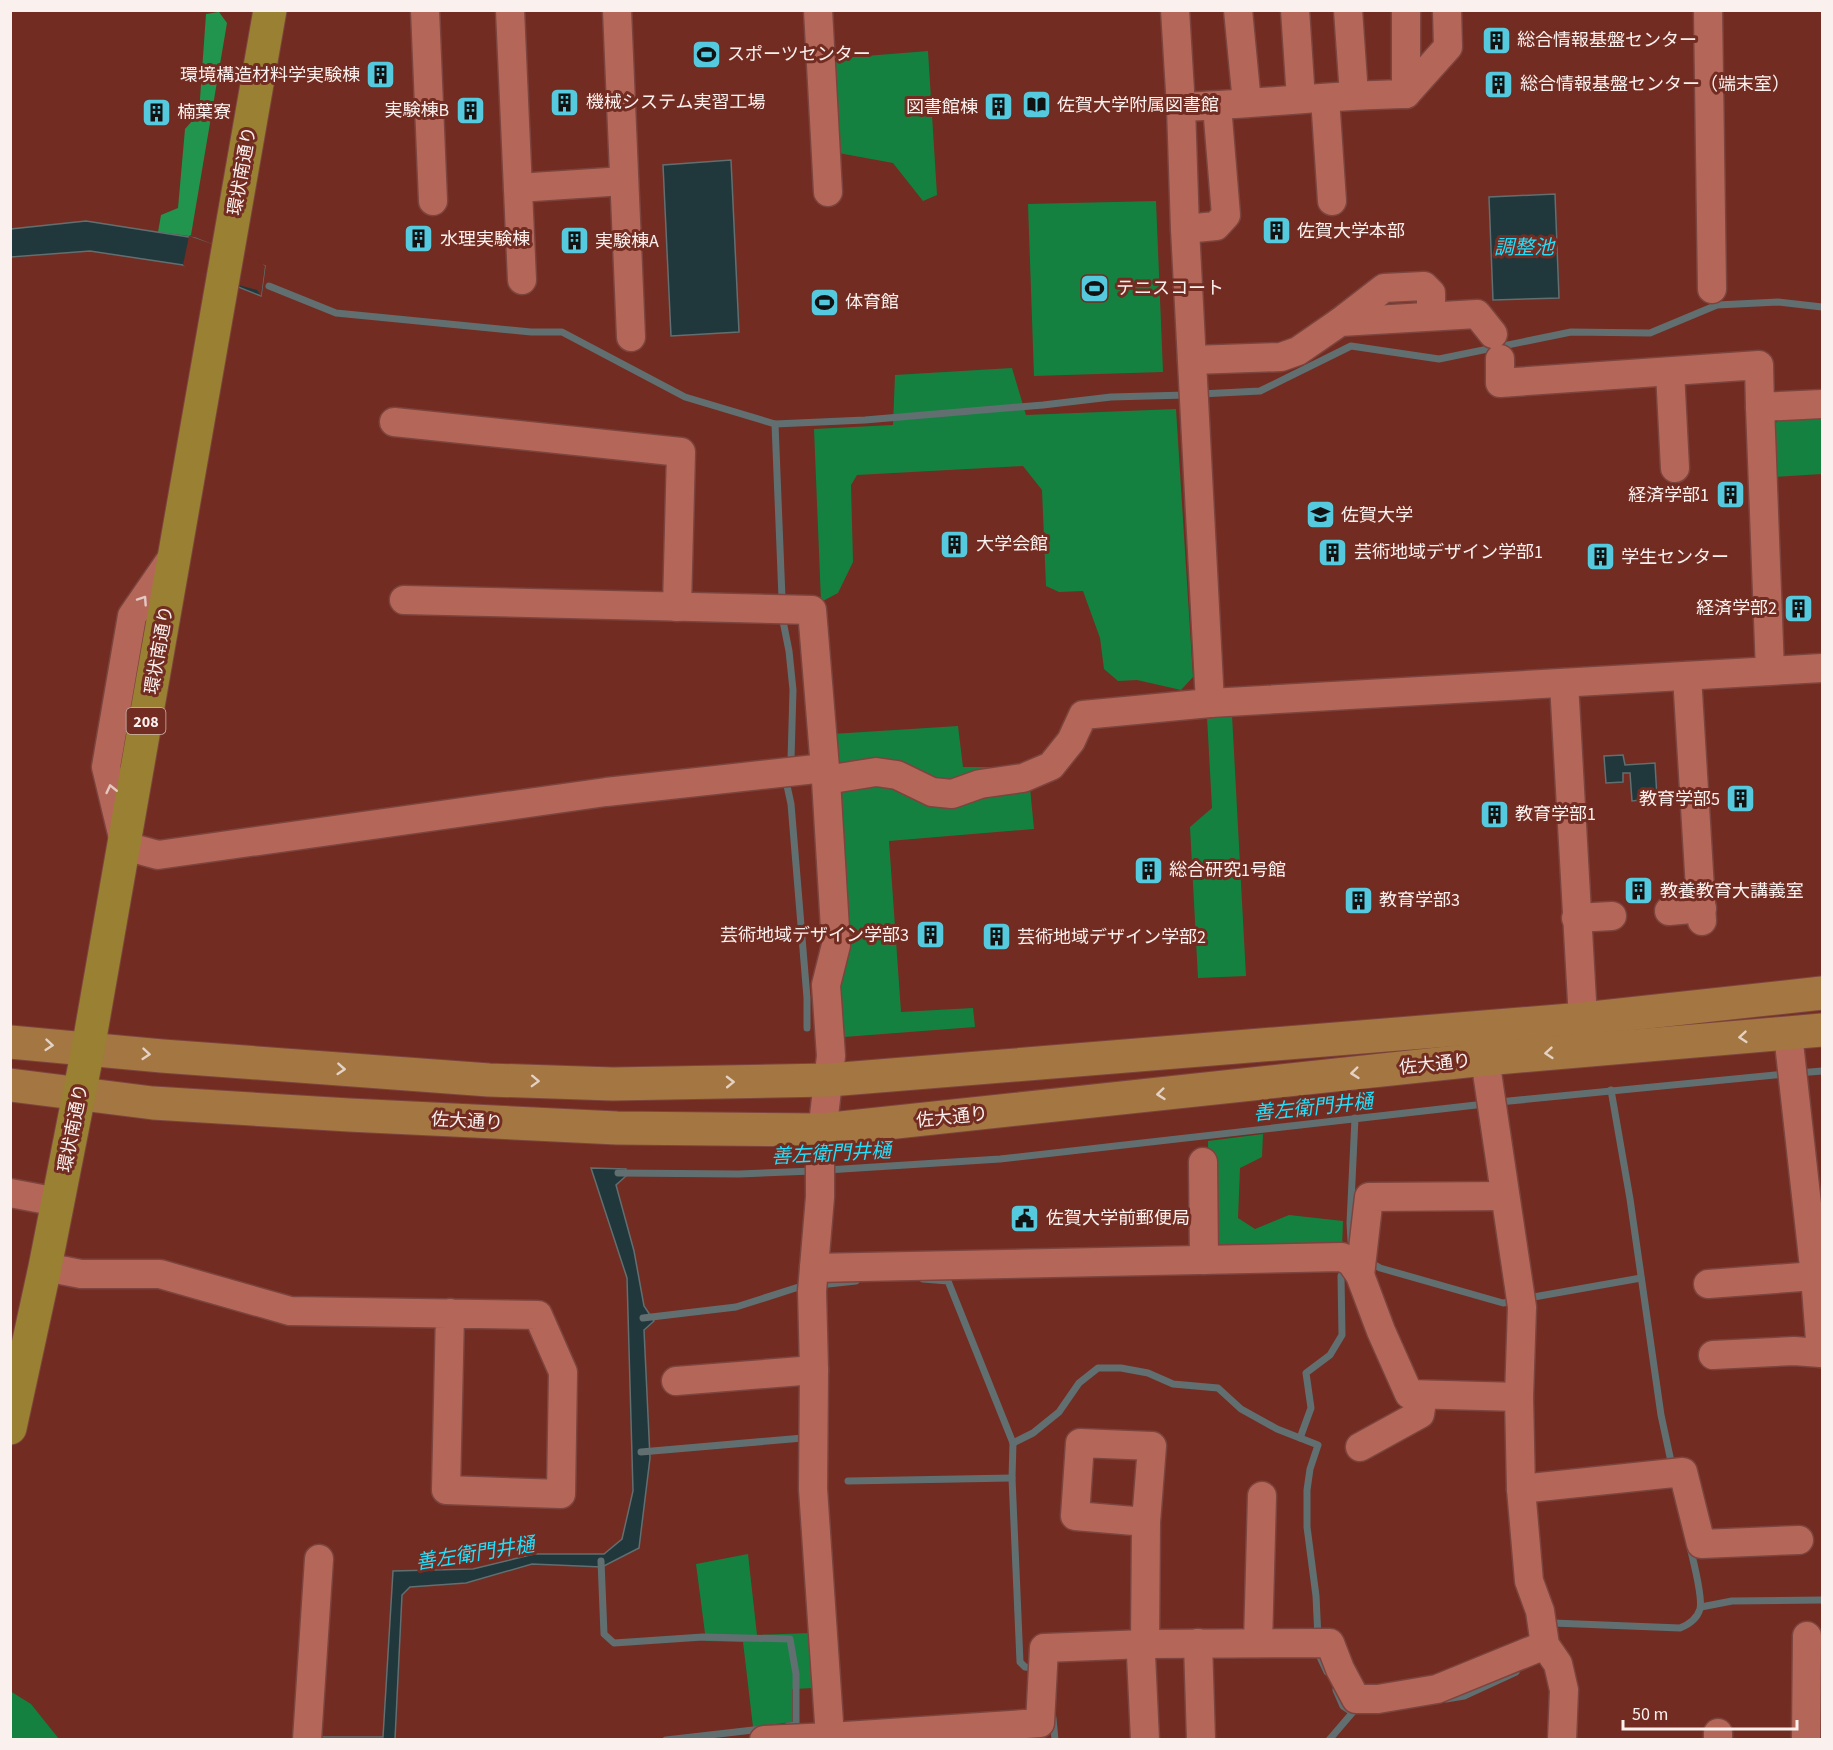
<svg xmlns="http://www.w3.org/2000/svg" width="1833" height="1750" font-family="'Source Sans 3','Noto Sans JP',sans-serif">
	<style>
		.green { fill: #148141 }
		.forest { fill: #21944e }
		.water { fill: #20373b; stroke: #616f71; stroke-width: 1.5 }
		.pier { fill: #722c21 }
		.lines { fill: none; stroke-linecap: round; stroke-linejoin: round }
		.stream { stroke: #616f71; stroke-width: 7 }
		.minor-casing { stroke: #7c443e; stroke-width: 31 }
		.major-casing { stroke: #7c443e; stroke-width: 35 }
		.highway-casing { stroke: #7c443e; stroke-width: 35 }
		.minor { stroke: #b46759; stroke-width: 28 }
		.major { stroke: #a47642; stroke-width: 33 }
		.highway { stroke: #998032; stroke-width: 33 }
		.oneway { stroke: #e5c8c2 }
		.oneway2 { stroke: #e4d2c4 }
		.labels { text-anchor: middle; stroke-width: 6; stroke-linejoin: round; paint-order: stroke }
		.shield { fill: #722c21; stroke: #d1b6b1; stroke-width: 1.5 }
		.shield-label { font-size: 16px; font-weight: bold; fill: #faf1ef }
		.poi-label { font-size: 18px; fill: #faf1ef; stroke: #722c21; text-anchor: start }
		.street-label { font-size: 18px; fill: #faf1ef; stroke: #722c21 }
		.water-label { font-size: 20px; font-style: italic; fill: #22dffb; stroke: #722c21 }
	</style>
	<rect width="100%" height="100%" fill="#722c21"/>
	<g class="green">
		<polygon points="928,51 937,195 923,201 893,163 833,152 828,59"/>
		<polygon points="1156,201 1163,372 1034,376 1028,204"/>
		<polygon points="1012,368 1026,415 1176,409 1193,677 1181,690 1137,680 1118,681 1104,669 1100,638 1083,591 1059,592 1046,586 1042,490 1023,466 857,475 851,485 853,562 838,593 821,602 814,429 893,425 895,375"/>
		<polygon points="1822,415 1822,474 1776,477 1774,425 1781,417"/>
		<polygon points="1232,715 1246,976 1198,978 1190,827 1212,808 1207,717"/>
		<polygon points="958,726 963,767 1028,767 1034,829 889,841 901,1012 973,1008 975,1027 844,1037 840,994 845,943 832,734"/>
		<polygon points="1263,1134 1262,1157 1240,1168 1238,1218 1255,1229 1289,1215 1343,1221 1342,1249 1209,1252 1208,1141"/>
		<polygon points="748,1554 757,1635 811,1633 815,1688 792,1689 792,1722 753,1727 743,1642 706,1641 696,1564"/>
		<polygon points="10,1691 31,1704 59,1739 11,1739"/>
	</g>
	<polygon class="forest" points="219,12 227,23 191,235 189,236 158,232 161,215 178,208 185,129 199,113 206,14"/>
	<g class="water">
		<polygon points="731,160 739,332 671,336 663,165"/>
		<polygon points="1555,194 1559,298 1493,300 1489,197"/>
		<polygon points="86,221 195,238 265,266 261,296 183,265 90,251 11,257 11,229"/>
		<polygon points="1623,755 1625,765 1655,763 1657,798 1632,801 1630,773 1623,773 1623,782 1606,783 1604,756"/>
		<polygon points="591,1168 626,1169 626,1176 616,1185 634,1251 644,1306 654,1321 644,1330 650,1458 639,1548 602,1567 532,1564 466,1583 410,1587 402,1595 395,1739 289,1740 313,1737 383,1737 393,1571 473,1569 534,1554 604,1554 622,1539 633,1491 627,1278"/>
	</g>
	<polygon class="pier" points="189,236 258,260 265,266 261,296 257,290 223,281 186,268 183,265"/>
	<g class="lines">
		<g class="stream">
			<polyline points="269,286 336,313 531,332 562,332 685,397 775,424 865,420 1043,405 1111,397 1186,395"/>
			<polyline points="1200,394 1260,391 1351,346 1439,359 1571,332 1650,333 1717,305 1778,302 1822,307"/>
			<polyline points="775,424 782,598"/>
			<polyline points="783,621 789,651 793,690 791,759"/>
			<polyline points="786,781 791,804 807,998 807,1028"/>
			<polyline points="1798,1073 1822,1071"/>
			<polyline points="1611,1090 1630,1199 1661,1415 1672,1466"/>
			<polyline points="1499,1102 1786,1074"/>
			<polyline points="827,1170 1000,1159 1485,1104"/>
			<polyline points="618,1173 739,1174 813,1171"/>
			<polyline points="1351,1241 1350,1223 1355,1118"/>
			<polyline points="1368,1261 1380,1268 1503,1303 1515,1301"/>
			<polyline points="923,1279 948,1281 1013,1443 1012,1478 1020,1662 1025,1667 1035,1668"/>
			<polyline points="819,1285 856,1281"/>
			<polyline points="1528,1298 1641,1278"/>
			<polyline points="643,1318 736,1307 805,1285"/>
			<polyline points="1300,1438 1311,1408 1306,1373 1330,1355 1342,1335 1341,1276 1346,1266"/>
			<polyline points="1013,1443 1033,1433 1059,1412 1079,1383 1098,1368 1121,1368 1148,1373 1173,1384 1218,1388 1241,1409 1277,1429 1318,1445 1310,1469 1307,1490 1307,1527 1316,1596 1318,1638"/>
			<polyline points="641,1452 803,1438"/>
			<polyline points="848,1481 1012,1478"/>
			<polyline points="601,1561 604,1634 614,1643 703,1637 790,1639 796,1674 796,1725 788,1726"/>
			<polyline points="1701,1607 1732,1601 1822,1600"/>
			<path d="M1553,1623L1680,1628C1690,1624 1697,1619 1700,1609C1703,1597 1693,1560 1690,1547"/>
			<polyline points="1319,1649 1320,1657 1327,1672"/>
			<polyline points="1336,1690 1343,1706 1352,1712"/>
			<polyline points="1446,1699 1464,1696 1516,1672"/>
			<polyline points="1053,1718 1055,1740"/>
			<polyline points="666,1740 762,1729"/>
			<polyline points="1329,1740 1353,1712"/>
		</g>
		<defs>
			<g id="minor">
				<polyline points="425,10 433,201"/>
				<polyline points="510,10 522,280"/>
				<polyline points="617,10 631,337"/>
				<polyline points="818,10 828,192"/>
				<polyline points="1175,10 1181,107 1185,229 1210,703 1822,668"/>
				<polyline points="1238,10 1247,103"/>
				<polyline points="1295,10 1301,99"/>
				<polyline points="1348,10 1354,95"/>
				<polyline points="1708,10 1712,289"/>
				<polyline points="1406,94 1448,47 1447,10"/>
				<polyline points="1325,98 1332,201"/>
				<path d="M1181,107C1256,104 1331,95 1406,94V10"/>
				<polyline points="518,188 624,181"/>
				<polyline points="1185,229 1216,226 1226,215 1217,106"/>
				<polyline points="1340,322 1384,288 1424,286 1431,293 1431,316"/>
				<polyline points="1500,359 1500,383 1759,365 1760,407 1822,404"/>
				<polyline points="1192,360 1281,357 1298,351 1340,322 1477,314 1493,334"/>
				<polyline points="1670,372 1675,468"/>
				<polyline points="1760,407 1770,671"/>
				<polyline points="394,422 681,452 677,607"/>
				<polyline points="174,555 132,616 106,767 125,846 158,855 606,792 825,768"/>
				<polyline points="404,600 812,610 826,780 836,945 826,985 831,1056 820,1150 820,1197 812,1291 814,1370 813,1489 830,1737"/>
				<polyline points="1687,676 1702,921"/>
				<polyline points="1564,683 1583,1019"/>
				<polyline points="826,780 876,772 897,775 932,792 952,794 980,784 1023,778 1051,766 1071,741 1083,715 1210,703"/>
				<polyline points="1669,911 1702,908"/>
				<polyline points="1576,918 1612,916"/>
				<polyline points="1788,1034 1815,1276 1821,1353 1822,1353"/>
				<polyline points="1485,1059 1522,1307 1519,1397 1521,1489 1529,1581 1540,1611 1545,1645 1558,1664 1564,1690 1562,1740"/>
				<polyline points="1203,1162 1204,1260"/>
				<polyline points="10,1193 58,1202"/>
				<polyline points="45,1267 81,1274 160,1274 290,1311 538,1315 563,1372 561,1494 446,1490 450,1313"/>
				<polyline points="814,1268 1342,1257 1351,1262 1360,1275 1381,1331 1409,1394 1519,1397"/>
				<polyline points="1360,1275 1369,1197 1505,1196"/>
				<polyline points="1708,1284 1815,1276"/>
				<polyline points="1713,1355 1794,1351 1821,1353"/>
				<polyline points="676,1381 814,1370"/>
				<polyline points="1360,1447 1420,1414 1423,1395"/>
				<polyline points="1521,1489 1683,1472 1701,1544 1799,1540"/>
				<polyline points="1198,1643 1201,1740"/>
				<polyline points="1258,1643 1262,1496"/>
				<polyline points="1718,1733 1718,1740"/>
				<polyline points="307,1740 319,1559"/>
				<polyline points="764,1740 830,1737 1040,1723 1044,1648 1145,1644 1330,1643 1340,1669 1356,1699 1378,1699 1437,1689 1545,1645"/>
				<polyline points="1145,1740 1141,1655 1145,1644 1146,1522 1152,1446 1080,1443 1075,1516 1146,1522"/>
				<polyline points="1806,1740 1807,1636"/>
			</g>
			<g id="major">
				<polyline points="10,1042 162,1056 489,1080 613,1084 829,1080 1583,1019 1822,993"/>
				<polyline points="10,1085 153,1103 349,1115 617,1128 822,1130 1485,1059 1822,1030"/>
			</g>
			<polyline id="highway" points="10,1428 45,1267 88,1049 270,10"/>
		</defs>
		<use href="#minor" class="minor-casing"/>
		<use href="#major" class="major-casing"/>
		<use href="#highway" class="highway-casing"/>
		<use href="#minor" class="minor"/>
		<use href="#major" class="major"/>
		<use href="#highway" class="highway"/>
	</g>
	<defs><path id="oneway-chevron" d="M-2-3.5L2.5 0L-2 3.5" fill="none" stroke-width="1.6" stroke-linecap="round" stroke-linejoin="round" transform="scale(1.5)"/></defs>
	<g class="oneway">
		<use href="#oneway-chevron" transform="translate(143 600) rotate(-56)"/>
		<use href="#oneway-chevron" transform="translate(111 789) rotate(-103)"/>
	</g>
	<g class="oneway2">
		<use href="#oneway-chevron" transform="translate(1743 1037) rotate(175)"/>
		<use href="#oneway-chevron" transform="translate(49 1045) rotate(5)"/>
		<use href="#oneway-chevron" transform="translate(1549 1053) rotate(175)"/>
		<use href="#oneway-chevron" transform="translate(146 1054) rotate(5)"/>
		<use href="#oneway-chevron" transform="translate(341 1069) rotate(4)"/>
		<use href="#oneway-chevron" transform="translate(1355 1073) rotate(174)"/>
		<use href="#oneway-chevron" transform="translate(535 1081) rotate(2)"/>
		<use href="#oneway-chevron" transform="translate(730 1082) rotate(-1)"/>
		<use href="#oneway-chevron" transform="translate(1161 1094) rotate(174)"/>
	</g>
	<defs>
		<symbol id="building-square" viewBox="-11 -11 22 22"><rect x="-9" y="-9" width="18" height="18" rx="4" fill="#55cadf" stroke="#722c21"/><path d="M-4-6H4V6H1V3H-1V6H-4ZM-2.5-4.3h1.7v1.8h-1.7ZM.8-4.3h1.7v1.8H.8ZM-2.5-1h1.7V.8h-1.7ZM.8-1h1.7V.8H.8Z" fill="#111"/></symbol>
		<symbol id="stadium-square" viewBox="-11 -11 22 22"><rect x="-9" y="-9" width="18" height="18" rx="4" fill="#55cadf" stroke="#722c21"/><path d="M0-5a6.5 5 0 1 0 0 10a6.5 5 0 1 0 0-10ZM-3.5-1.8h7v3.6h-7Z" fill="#111"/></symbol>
		<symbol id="library-square" viewBox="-11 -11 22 22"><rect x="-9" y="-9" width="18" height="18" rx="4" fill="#55cadf" stroke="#722c21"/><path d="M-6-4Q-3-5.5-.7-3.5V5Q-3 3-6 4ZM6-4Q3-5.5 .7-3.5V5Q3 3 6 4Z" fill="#111"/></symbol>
		<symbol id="university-square" viewBox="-11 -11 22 22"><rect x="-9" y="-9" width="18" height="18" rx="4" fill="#55cadf" stroke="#722c21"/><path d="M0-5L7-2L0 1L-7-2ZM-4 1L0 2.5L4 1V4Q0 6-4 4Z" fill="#111"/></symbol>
		<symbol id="civic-square" viewBox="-11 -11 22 22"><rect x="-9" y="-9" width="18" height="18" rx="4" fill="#55cadf" stroke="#722c21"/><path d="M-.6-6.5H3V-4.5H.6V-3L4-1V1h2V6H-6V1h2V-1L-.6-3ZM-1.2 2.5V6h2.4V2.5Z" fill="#111"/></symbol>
	</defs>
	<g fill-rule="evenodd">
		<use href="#building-square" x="1480" y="24" width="33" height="33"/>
		<use href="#stadium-square" x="690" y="38" width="33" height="33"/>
		<use href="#building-square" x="364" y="58" width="33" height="33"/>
		<use href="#building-square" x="1482" y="68" width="33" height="33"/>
		<use href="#building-square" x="548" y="86" width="33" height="33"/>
		<use href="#library-square" x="1020" y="88" width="33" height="33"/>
		<use href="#building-square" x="982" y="90" width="33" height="33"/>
		<use href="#building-square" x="454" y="94" width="33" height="33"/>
		<use href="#building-square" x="140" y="96" width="33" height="33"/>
		<use href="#building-square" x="1260" y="214" width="33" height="33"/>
		<use href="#building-square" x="402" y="222" width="33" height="33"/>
		<use href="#building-square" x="558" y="224" width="33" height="33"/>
		<use href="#stadium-square" x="1078" y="272" width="33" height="33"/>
		<use href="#stadium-square" x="808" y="286" width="33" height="33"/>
		<use href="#building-square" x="1714" y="478" width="33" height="33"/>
		<use href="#university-square" x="1304" y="498" width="33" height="33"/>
		<use href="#building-square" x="938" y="528" width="33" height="33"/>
		<use href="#building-square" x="1316" y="536" width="33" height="33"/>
		<use href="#building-square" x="1584" y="540" width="33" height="33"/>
		<use href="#building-square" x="1782" y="592" width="33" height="33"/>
		<use href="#building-square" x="1724" y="782" width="33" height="33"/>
		<use href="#building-square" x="1478" y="798" width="33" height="33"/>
		<use href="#building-square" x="1132" y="854" width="33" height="33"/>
		<use href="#building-square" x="1622" y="874" width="33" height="33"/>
		<use href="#building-square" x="1342" y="884" width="33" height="33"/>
		<use href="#building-square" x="914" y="918" width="33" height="33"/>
		<use href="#building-square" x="980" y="920" width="33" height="33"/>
		<use href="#civic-square" x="1008" y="1202" width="33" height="33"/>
	</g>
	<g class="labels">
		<rect class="shield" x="126.5" y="708" width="39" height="26" rx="4.5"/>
		<g class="shield-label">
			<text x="146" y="727">208</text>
		</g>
		<g class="poi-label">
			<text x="1517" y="46">総合情報基盤センター</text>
			<text x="727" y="60">スポーツセンター</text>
			<text x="360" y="81" text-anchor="end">環境構造材料学実験棟</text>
			<text x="1520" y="90">総合情報基盤センター（端末室）</text>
			<text x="586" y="108">機械システム実習工場</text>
			<text x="1057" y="111">佐賀大学附属図書館</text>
			<text x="978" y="113" text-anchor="end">図書館棟</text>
			<text x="449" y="116" text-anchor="end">実験棟B</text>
			<text x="177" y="118">楠葉寮</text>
			<text x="1297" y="237">佐賀大学本部</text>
			<text x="440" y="245">水理実験棟</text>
			<text x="595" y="247">実験棟A</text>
			<text x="1116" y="294">テニスコート</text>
			<text x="845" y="308">体育館</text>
			<text x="1709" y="501" text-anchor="end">経済学部1</text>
			<text x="1341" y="521">佐賀大学</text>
			<text x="976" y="550">大学会館</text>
			<text x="1354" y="558">芸術地域デザイン学部1</text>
			<text x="1621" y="563">学生センター</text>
			<text x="1777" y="614" text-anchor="end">経済学部2</text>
			<text x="1720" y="805" text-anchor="end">教育学部5</text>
			<text x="1515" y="820">教育学部1</text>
			<text x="1169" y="876">総合研究1号館</text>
			<text x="1660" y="897">教養教育大講義室</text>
			<text x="1379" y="906">教育学部3</text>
			<text x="909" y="941" text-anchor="end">芸術地域デザイン学部3</text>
			<text x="1017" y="943">芸術地域デザイン学部2</text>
			<text x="1046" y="1224">佐賀大学前郵便局</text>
		</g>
		<g class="street-label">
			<text transform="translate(242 171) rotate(-80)" y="6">環状南通り</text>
			<text transform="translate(159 650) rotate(-80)" y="6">環状南通り</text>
			<text transform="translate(1435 1064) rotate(-6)" y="6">佐大通り</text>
			<text transform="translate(952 1117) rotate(-6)" y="6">佐大通り</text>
			<text transform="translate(467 1121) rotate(3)" y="6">佐大通り</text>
			<text transform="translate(73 1128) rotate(-79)" y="6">環状南通り</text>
		</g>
		<g class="water-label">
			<text x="1524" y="254">調整池</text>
			<text transform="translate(1313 1107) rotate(-6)" y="7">善左衛門井樋</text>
			<text transform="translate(831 1153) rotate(-3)" y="7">善左衛門井樋</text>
			<text transform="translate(475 1553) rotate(-9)" y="7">善左衛門井樋</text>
		</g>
	</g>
	<rect width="1833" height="1750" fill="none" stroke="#faf1ef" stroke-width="24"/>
	<path d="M1623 1720v9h174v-9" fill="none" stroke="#faf1ef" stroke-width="3"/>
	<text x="1632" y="1720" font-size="18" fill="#faf1ef" stroke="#722c21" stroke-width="4.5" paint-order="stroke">50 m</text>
</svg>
